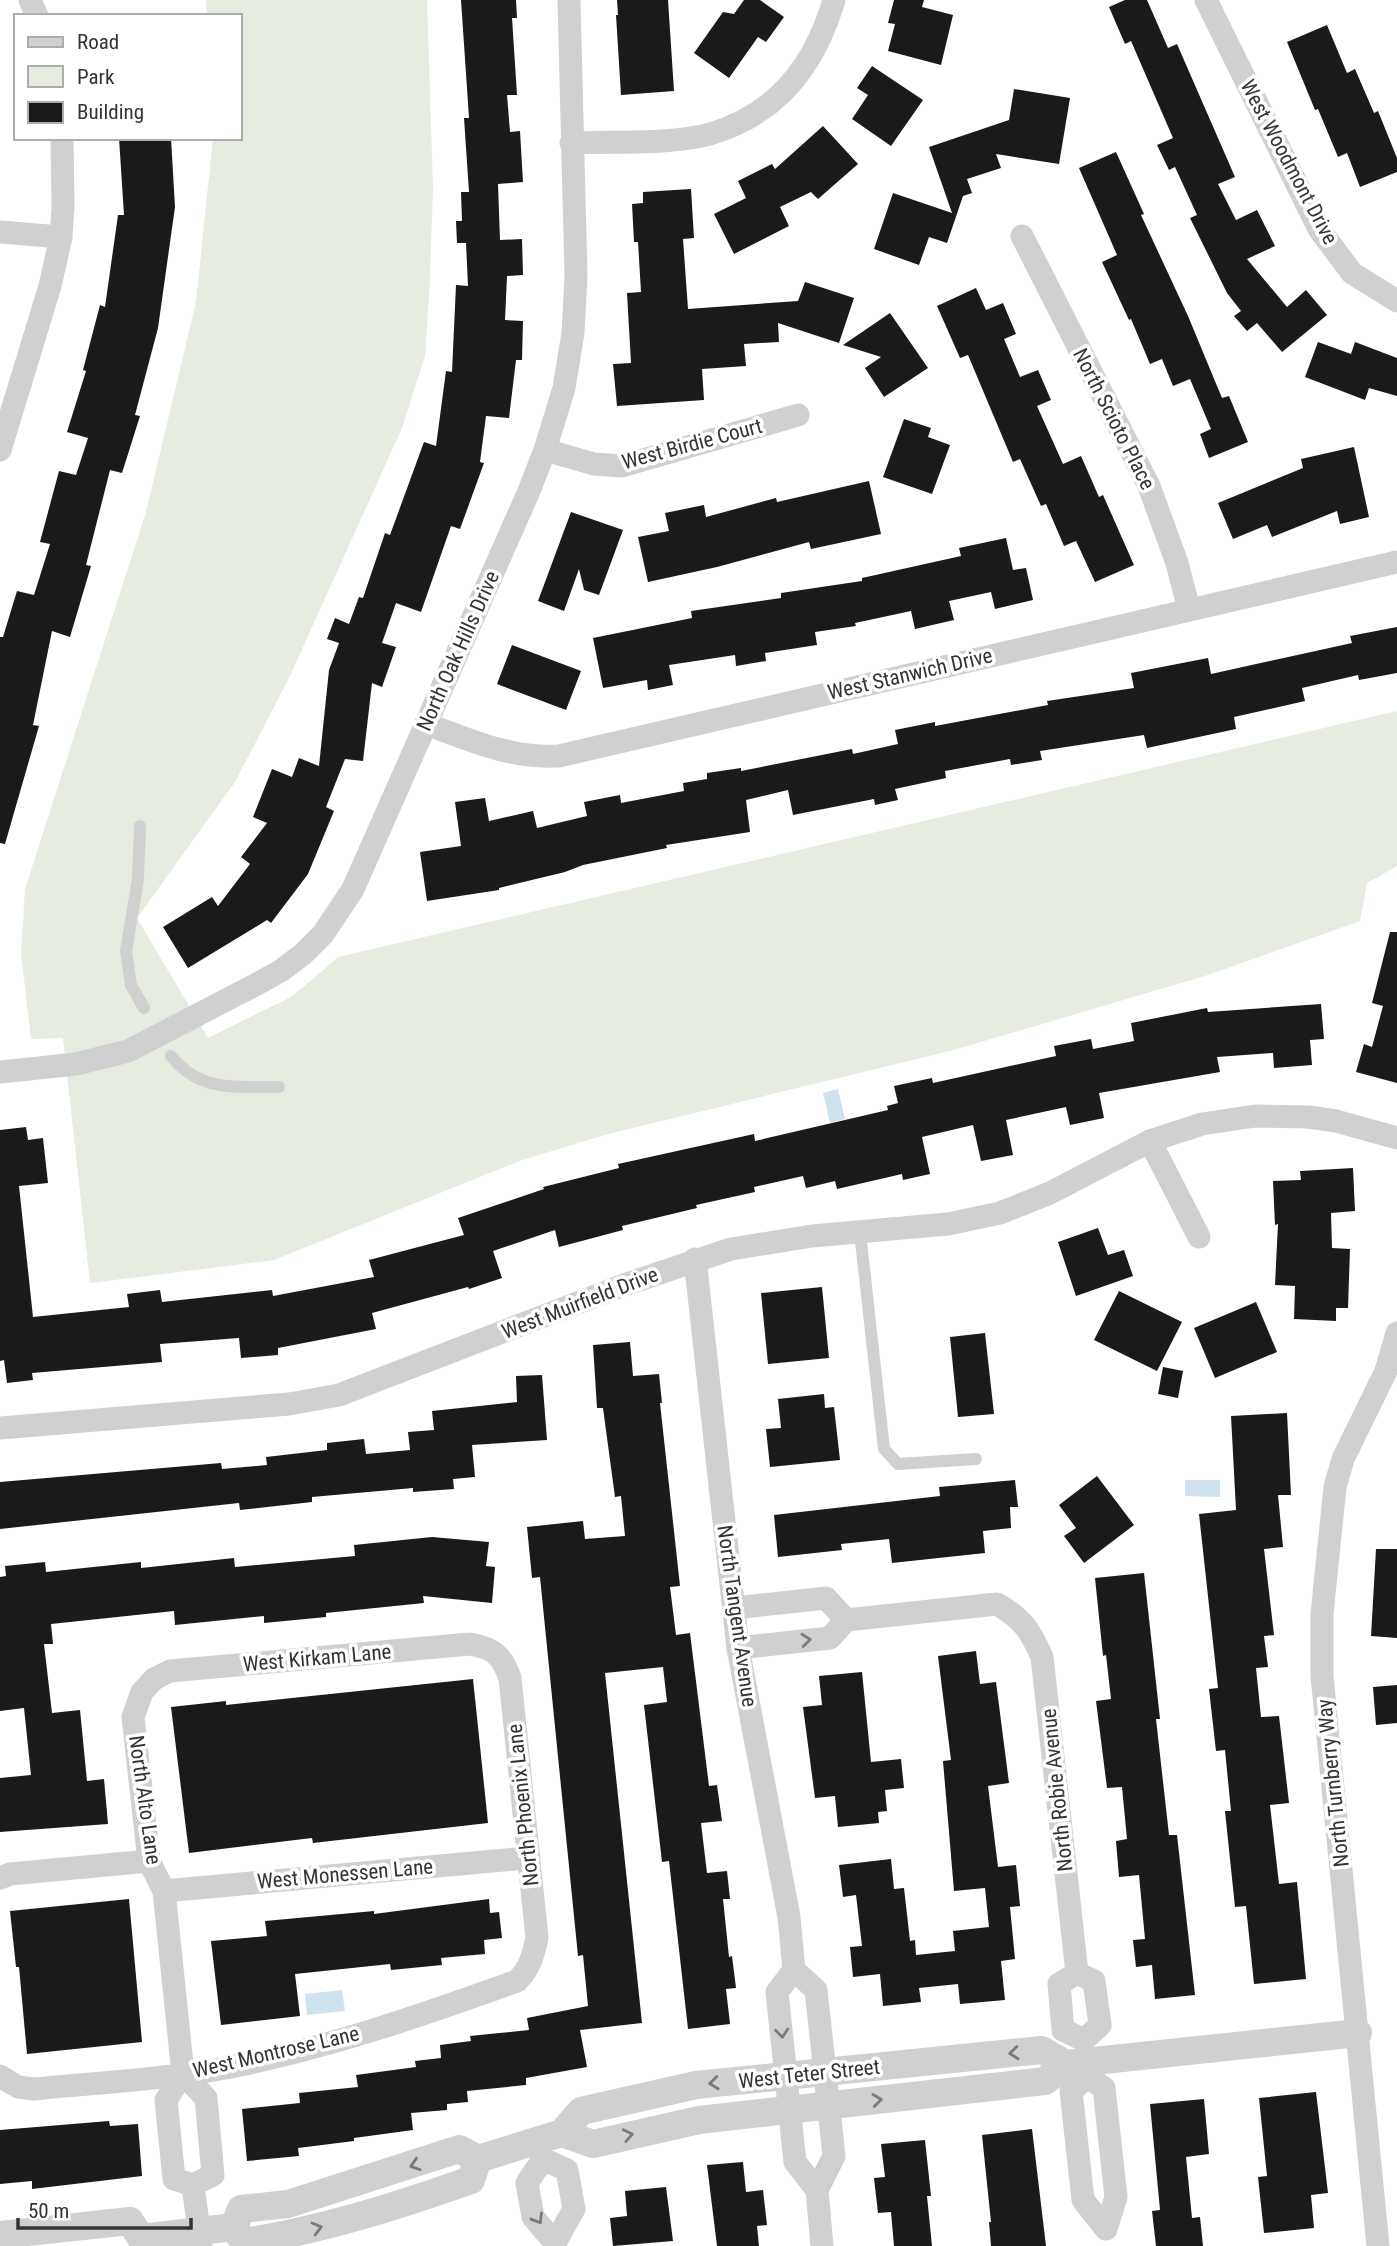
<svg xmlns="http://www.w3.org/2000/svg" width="1397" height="2246" font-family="'Roboto Condensed',sans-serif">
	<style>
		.green { fill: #e6ecdf }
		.water { fill: #cfe2ee }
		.building { fill: #1a1a1a }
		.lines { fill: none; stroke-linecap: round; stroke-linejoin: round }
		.service { stroke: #d0d0d0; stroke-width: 12 }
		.minor { stroke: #d0d0d0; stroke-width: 23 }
		.tertiary { stroke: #d0d0d0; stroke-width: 28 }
		.oneway { stroke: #7a7a7a }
		.labels { text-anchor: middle; stroke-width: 7; stroke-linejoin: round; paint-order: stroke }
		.street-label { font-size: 21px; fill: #333; stroke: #fff }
	</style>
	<rect width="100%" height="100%" fill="#fff"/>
	<polygon class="green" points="206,0 427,0 433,188 430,278 425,356 402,428 289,678 235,782 137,918 208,1038 293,996 338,957 1397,711 1397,866 1367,883 1360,921 1208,975 954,1050 608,1134 522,1160 274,1260 90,1283 63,1038 31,1039 21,953 25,889 146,512 196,302 213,138 240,138 240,16 207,16"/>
	<g class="water">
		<polygon points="838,1089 845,1119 830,1123 823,1093"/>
		<polygon points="1185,1480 1220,1480 1220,1497 1185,1496"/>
		<polygon points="342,1990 345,2011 307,2015 305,1994"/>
	</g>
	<g class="building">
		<polygon points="461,0 516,0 517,18 512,18 517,95 507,95 510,132 520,131 523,182 498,184 500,240 522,239 523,275 507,276 505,320 523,321 522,360 516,360 509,418 486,416 480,462 484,463 460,529 451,526 421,612 396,603 382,643 396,647 382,687 372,683 363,761 345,759 326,807 334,811 308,874 271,923 267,920 188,968 163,927 212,897 218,906 250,864 241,857 267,823 253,817 272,769 292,777 299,758 319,766 329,670 339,643 327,639 335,618 349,624 359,597 363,598 385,533 390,535 424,442 436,446 446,371 452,372 456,285 468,286 466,243 457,243 456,221 462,221 461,192 469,192 464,118 469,118"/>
		<polygon points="617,0 668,0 674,91 621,95 616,15 618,15"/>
		<polygon points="744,0 760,0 784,17 766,42 758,37 729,78 694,53 723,12 734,14"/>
		<polygon points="894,0 924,0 922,7 953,15 941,65 888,51 895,24 888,23"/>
		<polygon points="1125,0 1147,0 1168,48 1177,44 1235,177 1218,184 1236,220 1257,210 1275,246 1247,259 1287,307 1306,290 1327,315 1282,352 1257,323 1247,331 1234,316 1241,311 1227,293 1190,218 1197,215 1175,167 1169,170 1157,145 1173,138 1131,41 1125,44 1109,7"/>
		<polygon points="1327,25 1347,73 1355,69 1374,113 1378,111 1397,158 1397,172 1360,187 1347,153 1338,157 1318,109 1315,110 1287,42"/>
		<polygon points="872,66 923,100 891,146 852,119 868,95 857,88"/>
		<polygon points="1014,89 1070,98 1059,164 996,154 1001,168 967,179 972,193 963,196 947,243 929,237 919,265 874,249 893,193 952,213 929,147 1009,120"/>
		<polygon points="823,126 858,164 818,199 811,192 780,207 789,226 734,254 714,214 746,198 738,181 772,164 775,169"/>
		<polygon points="119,138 171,138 175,207 158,328 135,415 140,416 122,473 110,470 86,565 91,566 70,637 52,631 33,725 39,726 5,844 0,843 0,637 3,637 17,591 34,595 50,544 40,542 59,471 76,475 88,438 67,432 86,371 83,370 100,305 105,307 118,215 124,215"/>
		<polygon points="1116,152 1144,214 1141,215 1188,316 1222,398 1229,396 1248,442 1209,458 1200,434 1211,429 1190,379 1173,386 1162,359 1150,364 1131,319 1129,320 1102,262 1117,255 1079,168"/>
		<polygon points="691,189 694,238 683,239 688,309 798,301 805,282 854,298 839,343 778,323 779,342 744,344 746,366 702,369 704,400 617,406 613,364 631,363 627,293 641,292 638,242 634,242 632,204 643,203 643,192"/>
		<polygon points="976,288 986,310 1003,303 1016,334 1004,339 1020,377 1038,370 1051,400 1037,406 1063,464 1081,456 1099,497 1103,495 1134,565 1095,582 1076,541 1064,546 1046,504 1041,506 1020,459 1013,462 968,355 960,358 937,306"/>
		<polygon points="890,313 928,368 884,397 865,368 881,357 843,345"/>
		<polygon points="1318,342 1351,354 1355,342 1397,358 1397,396 1369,388 1365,400 1305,377"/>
		<polygon points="904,419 931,428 928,437 950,445 932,494 883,477"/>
		<polygon points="1354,447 1369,517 1340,524 1337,511 1272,537 1267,525 1233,539 1218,503 1303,468 1301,459"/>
		<polygon points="869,481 881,534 811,549 809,542 717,567 648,582 638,537 669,531 665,513 704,505 706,517 776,498 777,502"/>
		<polygon points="571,512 623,530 599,595 584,590 579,569 564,611 538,601"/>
		<polygon points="1006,538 1013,570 1026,568 1033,600 995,609 991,592 949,601 954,620 915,629 911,611 855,623 856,626 815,632 817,645 765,653 766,661 736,666 735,655 669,665 673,685 648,690 647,680 603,688 593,638 692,618 691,611 781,598 781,593 862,581 862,578 961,556 959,548"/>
		<polygon points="1397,627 1397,673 1359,680 1358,675 1302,688 1305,701 1234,717 1236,729 1147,748 1144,735 1040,751 1042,760 1011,765 1010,759 945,771 946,778 895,789 898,800 875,805 874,799 793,815 788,790 746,800 750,832 666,845 667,848 583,865 565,872 499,888 499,890 427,901 420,852 461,846 455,802 485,798 489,821 533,811 537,828 587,816 584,802 620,795 621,803 684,791 683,783 707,779 707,773 741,768 741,771 852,749 853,754 898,744 895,730 935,722 935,726 1048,705 1047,701 1134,688 1131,673 1208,658 1211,674 1352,643 1350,636"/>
		<polygon points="512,645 581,671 566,710 497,684"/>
		<polygon points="1390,932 1397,932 1397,1083 1356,1072 1364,1044 1372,1047 1383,1006 1372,1003"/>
		<polygon points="1321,1004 1324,1039 1310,1040 1312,1065 1274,1068 1273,1053 1217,1057 1220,1072 1099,1093 1104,1118 1070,1125 1066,1107 1006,1120 1013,1155 981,1161 973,1125 922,1137 930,1174 903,1180 902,1174 837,1189 835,1181 806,1188 803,1176 754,1187 755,1192 696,1205 697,1208 622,1226 623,1230 559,1247 555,1230 493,1251 502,1278 469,1289 468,1287 372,1313 376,1329 278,1348 278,1355 241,1358 239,1338 160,1344 162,1362 32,1373 33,1380 7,1383 4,1360 0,1361 0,1130 26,1127 28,1140 43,1138 48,1183 19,1186 33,1317 129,1307 127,1294 160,1290 162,1302 272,1290 273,1296 374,1277 369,1260 464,1235 458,1218 544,1189 543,1187 619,1168 618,1164 754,1134 755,1141 888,1110 887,1106 898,1103 894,1086 932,1078 933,1083 1056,1056 1054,1046 1091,1039 1093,1049 1134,1041 1131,1023 1207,1008 1208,1012"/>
		<polygon points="1353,1168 1355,1211 1331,1213 1332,1248 1350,1249 1348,1308 1336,1308 1336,1321 1294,1319 1295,1286 1275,1285 1278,1224 1275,1225 1273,1181 1301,1180 1300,1171"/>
		<polygon points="1098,1228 1108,1255 1124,1250 1133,1276 1076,1296 1058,1242"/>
		<polygon points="822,1287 829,1358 768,1364 761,1293"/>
		<polygon points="1119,1291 1182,1322 1157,1371 1094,1340"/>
		<polygon points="1256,1302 1277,1352 1215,1378 1194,1328"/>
		<polygon points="985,1333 994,1414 958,1417 950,1337"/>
		<polygon points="630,1342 633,1376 659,1374 662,1403 660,1403 680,1586 670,1587 676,1635 690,1633 709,1786 717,1785 722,1821 701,1823 707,1873 727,1871 730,1899 723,1899 729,1957 732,1956 736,1988 726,1989 730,2024 688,2029 669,1861 662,1862 644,1705 667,1702 663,1667 605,1673 642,2023 580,2030 587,2067 526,2078 526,2085 467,2091 468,2102 447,2104 447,2110 411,2113 413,2130 354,2138 354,2141 298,2148 299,2156 247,2161 242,2109 300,2103 299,2093 358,2087 356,2075 416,2067 415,2061 441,2058 440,2045 471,2041 470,2036 529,2030 527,2018 588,2006 583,1955 578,1956 540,1577 532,1578 527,1527 583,1521 585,1539 625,1536 621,1496 615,1497 603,1408 597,1408 593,1345"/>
		<polygon points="1163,1367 1183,1371 1178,1398 1158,1394"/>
		<polygon points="542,1375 547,1440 472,1445 475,1477 453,1479 454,1489 413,1492 413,1488 312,1497 312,1502 240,1510 239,1503 0,1529 0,1482 221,1463 222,1469 267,1465 266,1457 327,1450 327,1443 364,1439 366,1454 410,1450 408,1432 434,1430 432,1411 517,1402 516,1376"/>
		<polygon points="824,1394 825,1408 834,1407 840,1460 770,1467 766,1429 781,1428 778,1399"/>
		<polygon points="1287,1413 1291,1495 1278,1495 1283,1547 1264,1549 1274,1635 1264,1636 1268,1667 1256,1668 1261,1717 1279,1716 1289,1803 1270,1805 1279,1884 1297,1882 1306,1979 1254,1984 1246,1906 1235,1907 1225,1811 1231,1811 1225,1750 1216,1751 1209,1689 1218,1688 1199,1514 1236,1510 1231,1416"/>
		<polygon points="1097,1476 1134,1525 1084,1563 1064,1536 1076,1528 1059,1505"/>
		<polygon points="1015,1480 1018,1507 1010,1507 1011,1528 983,1531 985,1553 892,1563 889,1539 841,1544 842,1550 778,1557 774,1515 940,1496 939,1487"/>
		<polygon points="432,1537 489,1542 486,1566 495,1567 492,1603 423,1596 424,1603 326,1613 326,1617 264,1623 264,1616 175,1625 174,1611 51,1624 53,1644 44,1644 52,1713 80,1710 87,1781 104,1779 108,1824 0,1832 0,1778 31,1775 24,1708 0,1711 0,1577 6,1576 5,1566 45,1562 46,1572 141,1562 141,1568 234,1558 235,1567 355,1556 354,1545"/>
		<polygon points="1376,1549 1397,1549 1397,1638 1371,1636"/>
		<polygon points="1144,1573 1160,1719 1156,1719 1169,1835 1177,1835 1195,1995 1155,1999 1152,1965 1136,1967 1133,1940 1145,1939 1139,1875 1119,1877 1116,1841 1127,1839 1122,1787 1107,1788 1096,1701 1111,1699 1106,1655 1103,1656 1095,1578"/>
		<polygon points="976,1651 980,1684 996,1682 1009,1783 988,1786 998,1867 1016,1865 1020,1906 1010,1907 1015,1959 1001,1961 1005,2000 960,2004 958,1984 919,1988 921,2002 883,2006 880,1974 853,1977 850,1947 862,1946 856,1895 843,1897 839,1865 891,1859 894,1889 904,1888 910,1941 915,1940 916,1955 955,1951 953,1931 989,1927 985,1888 954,1891 943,1761 951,1760 938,1656"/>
		<polygon points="862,1672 871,1762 901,1759 904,1788 885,1790 887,1811 878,1812 879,1823 838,1827 835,1796 815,1798 803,1707 822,1705 819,1676"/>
		<polygon points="473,1679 488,1823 313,1843 312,1838 189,1853 171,1707 226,1701 226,1705"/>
		<polygon points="1397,1685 1397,1723 1376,1725 1373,1687"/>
		<polygon points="129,1899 142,2042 27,2054 19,1967 16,1967 10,1911"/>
		<polygon points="489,1899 490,1913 499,1912 502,1938 484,1940 485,1954 441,1958 442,1965 391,1970 390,1964 295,1974 300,2016 221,2025 211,1941 267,1936 265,1921 374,1911 374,1914"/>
		<polygon points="1316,2092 1328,2193 1311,2195 1314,2228 1264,2233 1258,2177 1267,2176 1259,2098"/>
		<polygon points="1204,2099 1209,2154 1186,2157 1192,2218 1200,2217 1203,2246 1156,2246 1152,2211 1160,2210 1150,2104"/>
		<polygon points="109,2121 110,2126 138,2124 142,2176 32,2189 32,2181 0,2184 0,2130"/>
		<polygon points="1032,2129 1046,2246 991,2246 989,2222 991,2222 982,2135"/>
		<polygon points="925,2140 931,2196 927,2196 932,2246 894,2246 891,2212 878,2213 874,2178 885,2177 881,2144"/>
		<polygon points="743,2162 746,2192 763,2190 767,2225 757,2226 759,2246 717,2246 707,2165"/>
		<polygon points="666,2187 673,2241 613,2246 610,2218 627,2216 625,2191"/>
	</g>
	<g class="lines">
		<g class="service">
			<polyline points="140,826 138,879 126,951 131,985 144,1008"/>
			<path d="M171,1056C201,1093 235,1086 279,1087"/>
			<polyline points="860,1232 884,1449 898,1464 976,1459"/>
		</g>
		<g class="minor">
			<polyline points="30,0 37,16"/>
			<polyline points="1206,0 1319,229 1352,273 1397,301"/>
			<path d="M571,143C613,141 670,145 710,134C778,114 815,65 834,0"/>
			<polyline points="0,232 61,237"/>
			<polyline points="1022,236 1149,486 1177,563 1189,609"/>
			<polyline points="0,450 50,286 61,237 63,207 62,138"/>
			<polyline points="545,450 594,464 622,466 798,415"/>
			<path d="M426,724C473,741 508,758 559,756L1397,562"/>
			<polyline points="0,1072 76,1064 128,1051 259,983 282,970 303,954 323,934 353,889 529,491 545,450 564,388 573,333 576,276 569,0"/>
			<polyline points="1150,1141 1199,1237"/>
			<polyline points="695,1259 738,1648 789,1917 794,1970 777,1992 795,2162 817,2190 834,2156 816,1990 794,1970"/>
			<polyline points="0,1428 289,1404 339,1395 624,1285 731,1249 812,1236 948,1224 1000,1213 1050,1193 1150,1141 1202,1124 1255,1116 1309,1117 1336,1121 1397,1138"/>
			<polyline points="734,1608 826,1598 846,1620 830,1638 738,1648"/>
			<path d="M846,1620L997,1604C1023,1619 1030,1630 1042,1657L1077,1973"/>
			<polyline points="0,1878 10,1874 149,1861"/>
			<polyline points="164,1891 527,1858"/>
			<polygon points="1077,1973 1094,1981 1100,2025 1084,2040 1063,2030 1059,1984"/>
			<polygon points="183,2074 206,2098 213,2175 193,2185 174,2179 166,2100"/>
			<path d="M0,2076L18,2087L34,2089C94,2083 155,2080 214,2070C316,2052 420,2016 517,1981C530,1968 533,1956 537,1938L510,1678C502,1655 493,1648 470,1644L170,1671L154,1679L142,1692L133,1717L149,1861L164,1891L183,2074"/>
			<polygon points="1087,2077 1104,2088 1116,2197 1106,2229 1083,2200 1071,2091"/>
			<polyline points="536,2141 543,2159 567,2170 574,2209 555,2243 533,2217 527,2183 543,2159"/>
			<polyline points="193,2185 201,2246"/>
			<polyline points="817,2190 822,2246"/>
			<polyline points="1378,2246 1322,1676 1322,1614 1335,1487 1343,1459 1386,1371 1397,1333"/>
		</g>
		<g class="tertiary">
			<polyline points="1066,2064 1358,2033"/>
			<polyline points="234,2227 241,2209 288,2204 459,2149 478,2159 562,2133 581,2111 696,2085 1042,2050 1066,2064 1045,2081 699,2120 593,2144 562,2133"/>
			<path d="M234,2227L244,2242C322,2230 397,2206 471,2180L478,2159"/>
			<polyline points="0,2235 130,2221 141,2238"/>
			<polyline points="141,2238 234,2227"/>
		</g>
	</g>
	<defs><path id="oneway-chevron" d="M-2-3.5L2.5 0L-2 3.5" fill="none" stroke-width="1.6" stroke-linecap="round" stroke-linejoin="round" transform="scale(1.75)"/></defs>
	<g class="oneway">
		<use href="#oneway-chevron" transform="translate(806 1640) rotate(-6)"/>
		<use href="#oneway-chevron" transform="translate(782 2033) rotate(84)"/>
		<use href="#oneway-chevron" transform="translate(1014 2053) rotate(174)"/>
		<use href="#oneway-chevron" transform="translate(714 2083) rotate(174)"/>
		<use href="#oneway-chevron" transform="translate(877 2100) rotate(-7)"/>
		<use href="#oneway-chevron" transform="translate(628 2135) rotate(-12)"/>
		<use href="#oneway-chevron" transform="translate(415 2165) rotate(162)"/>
		<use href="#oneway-chevron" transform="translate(538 2219) rotate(59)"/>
		<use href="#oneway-chevron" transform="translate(317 2228) rotate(-15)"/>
	</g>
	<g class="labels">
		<g class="street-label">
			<text transform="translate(1289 162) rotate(62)" y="7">West Woodmont Drive</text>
			<text transform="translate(1114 419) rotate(63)" y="7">North Scioto Place</text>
			<text transform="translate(692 444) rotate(-15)" y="7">West Birdie Court</text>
			<text transform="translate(458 651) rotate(-66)" y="7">North Oak Hills Drive</text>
			<text transform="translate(910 674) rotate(-13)" y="7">West Stanwich Drive</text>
			<text transform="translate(580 1303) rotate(-21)" y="7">West Muirfield Drive</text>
			<text transform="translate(737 1616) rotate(82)" y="7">North Tangent Avenue</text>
			<text transform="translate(317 1658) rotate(-5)" y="7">West Kirkam Lane</text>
			<text transform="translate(1333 1783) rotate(-96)" y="7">North Turnberry Way</text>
			<text transform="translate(1057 1790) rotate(-96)" y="7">North Robie Avenue</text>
			<text transform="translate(145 1800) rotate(82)" y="7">North Alto Lane</text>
			<text transform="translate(523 1805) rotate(-96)" y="7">North Phoenix Lane</text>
			<text transform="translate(345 1874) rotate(-5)" y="7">West Monessen Lane</text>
			<text transform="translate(276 2052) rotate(-13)" y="7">West Montrose Lane</text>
			<text transform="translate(809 2074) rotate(-6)" y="7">West Teter Street</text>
		</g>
	</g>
	<rect x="14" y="14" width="228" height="126" fill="#ffffff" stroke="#adadad" stroke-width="2"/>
	<rect x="28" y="37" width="35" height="10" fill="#d0d0d0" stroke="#adadad" stroke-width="2"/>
	<text x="77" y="49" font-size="21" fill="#333333">Road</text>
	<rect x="28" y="66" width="35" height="21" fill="#e6ecdf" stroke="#adadad" stroke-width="2"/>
	<text x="77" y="84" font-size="21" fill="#333333">Park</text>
	<rect x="28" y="102" width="35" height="21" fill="#1a1a1a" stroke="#adadad" stroke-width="2"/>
	<text x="77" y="119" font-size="21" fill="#333333">Building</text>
	<path d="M18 2218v10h173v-10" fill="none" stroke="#333333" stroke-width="3.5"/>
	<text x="28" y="2218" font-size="21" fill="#333333" stroke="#ffffff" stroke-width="5" paint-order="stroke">50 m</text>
</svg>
